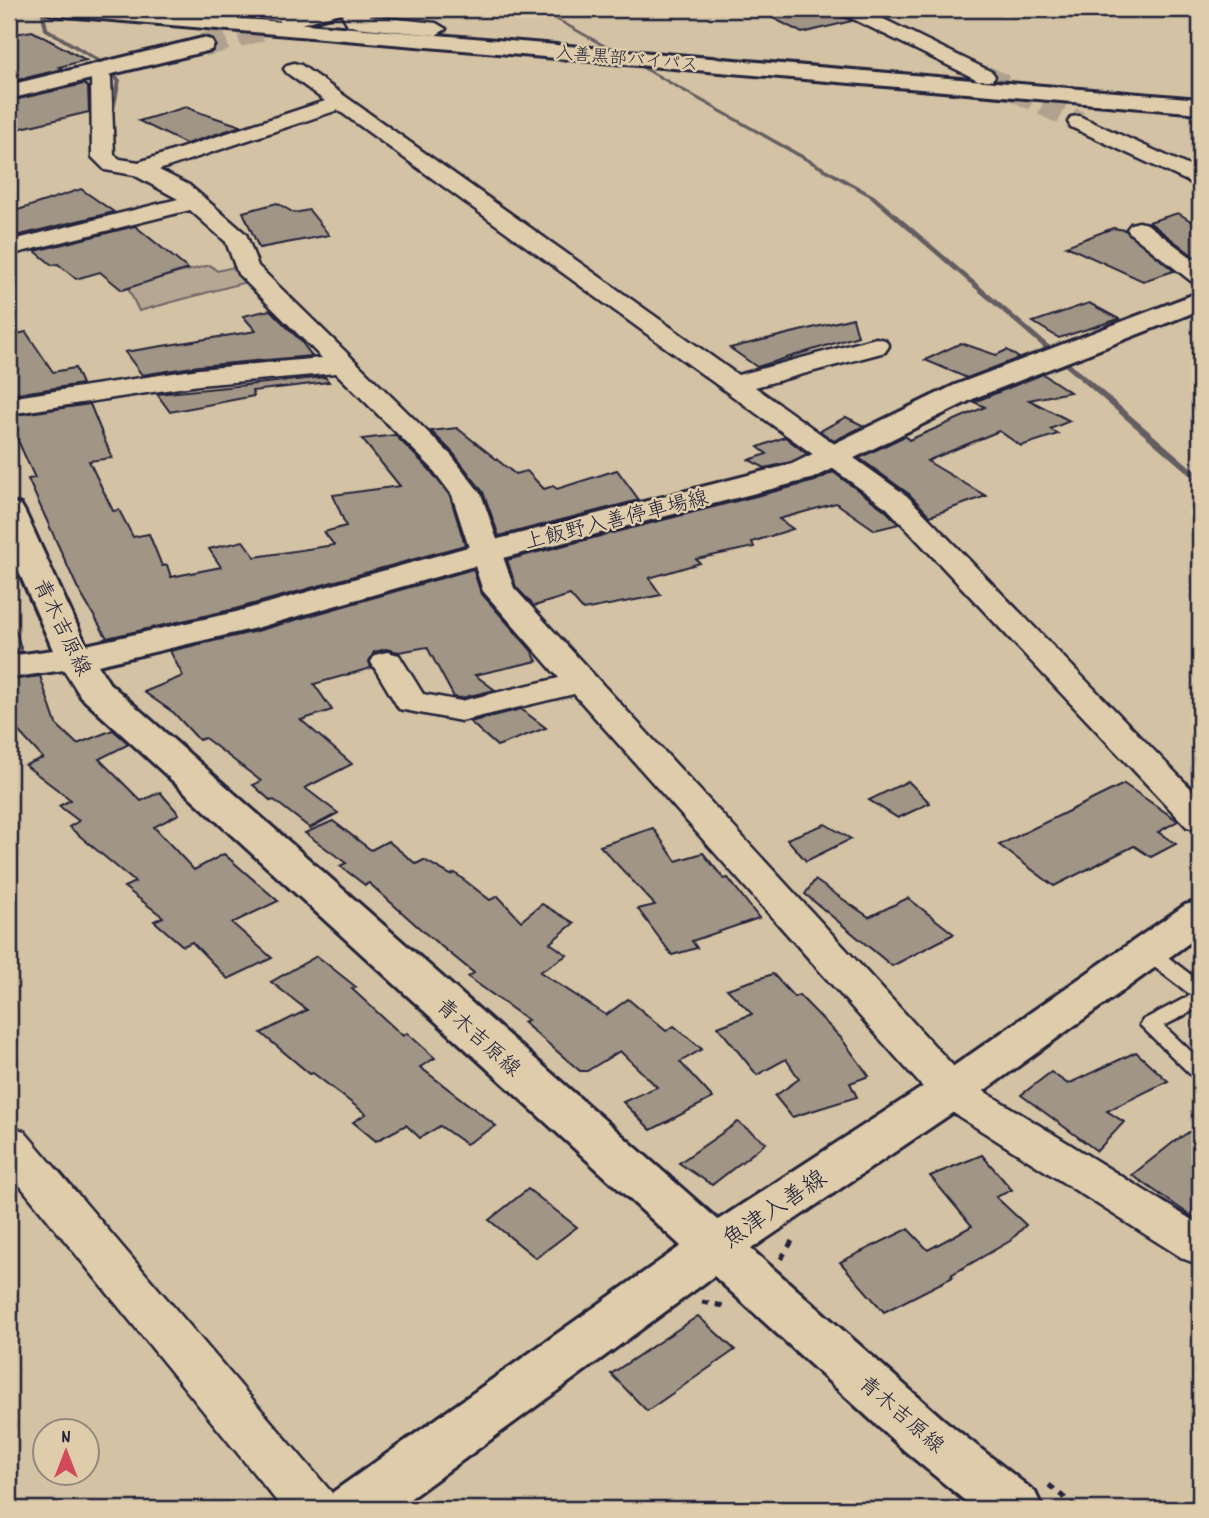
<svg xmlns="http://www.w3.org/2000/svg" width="1209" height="1518" font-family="Dekko,'Klee One',sans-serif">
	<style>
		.green { fill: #b5a792; stroke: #6c6466; stroke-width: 2 }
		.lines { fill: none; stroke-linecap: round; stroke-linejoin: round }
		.stream { fill: #635d62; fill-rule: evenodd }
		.building { fill: #a19586; stroke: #22223b; stroke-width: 2 }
		.minor-tunnel { stroke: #b0a28e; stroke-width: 22; stroke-dasharray: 22 10; stroke-linecap: butt }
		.tertiary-tunnel { stroke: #b0a28e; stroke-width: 24; stroke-dasharray: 24 12; stroke-linecap: butt }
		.service-casing { stroke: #22223b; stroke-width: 5 }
		.minor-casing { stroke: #22223b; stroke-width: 5 }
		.tertiary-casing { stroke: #22223b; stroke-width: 6 }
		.secondary-casing { stroke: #22223b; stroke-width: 6 }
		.trunk-casing { stroke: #22223b; stroke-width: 6 }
		.path { stroke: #22223b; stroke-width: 5; stroke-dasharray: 7 7; stroke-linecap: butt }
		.service { fill: #deccaa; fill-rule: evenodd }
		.minor { fill: #deccaa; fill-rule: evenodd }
		.tertiary { fill: #deccaa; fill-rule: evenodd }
		.secondary { fill: #deccaa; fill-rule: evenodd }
		.trunk { fill: #deccaa; fill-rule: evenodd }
		.labels { text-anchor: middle; stroke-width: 5; stroke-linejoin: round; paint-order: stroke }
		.far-street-label { font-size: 18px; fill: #22223b; stroke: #deccaa }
		.street-label { font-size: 21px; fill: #22223b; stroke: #deccaa }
		.near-street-label { font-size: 24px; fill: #22223b; stroke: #deccaa }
	</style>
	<rect width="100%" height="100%" fill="#d3c2a3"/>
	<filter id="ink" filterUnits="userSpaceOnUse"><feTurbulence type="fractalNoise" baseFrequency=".0143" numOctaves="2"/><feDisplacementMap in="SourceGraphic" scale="14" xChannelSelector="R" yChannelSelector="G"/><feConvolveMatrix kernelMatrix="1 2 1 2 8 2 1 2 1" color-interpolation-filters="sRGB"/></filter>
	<g filter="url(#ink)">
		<polygon class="green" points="210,265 217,271 238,266 250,281 139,311 127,286"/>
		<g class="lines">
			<g class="stream">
				<polygon points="40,9 44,9 48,28 101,60 121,80 114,115 109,114 116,81 97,62 44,30"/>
				<polygon points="536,9 541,9 874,195 1200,475 1200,481 1197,481 870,197"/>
			</g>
		</g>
		<g class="building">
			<polygon points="763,9 835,9 840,15 852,21 802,33 769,16 775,15"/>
			<polygon points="32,31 86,60 59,67 63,69 9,82 9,35"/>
			<polygon points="84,84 88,87 89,112 9,131 9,101"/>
			<polygon points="186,107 201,113 241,126 186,144 139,121"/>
			<polygon points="81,189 114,212 16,236 9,230 9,213"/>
			<polygon points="277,203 294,213 309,210 329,235 259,248 243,212"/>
			<polygon points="1178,213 1191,221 1200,218 1200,261 1149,222"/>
			<polygon points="135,226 188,269 122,290 100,272 76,279 58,264 52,265 35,251"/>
			<polygon points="1113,228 1125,230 1174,271 1143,281 1066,246"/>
			<polygon points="1089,303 1119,319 1059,338 1033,322"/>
			<polygon points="270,310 300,340 312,356 199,366 142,375 125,352 256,331 243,316"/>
			<polygon points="853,318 858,336 757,367 730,348"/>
			<polygon points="26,332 53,372 75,368 82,384 15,394 9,379 9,336"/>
			<polygon points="961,343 996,355 1007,350 1019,358 967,378 925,360"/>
			<polygon points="1043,374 1070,392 1029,400 1070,421 1050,429 1058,434 1021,446 999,431 927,461 986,496 930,516 909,494 859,458 905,436 909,440 985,407 974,402"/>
			<polygon points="325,377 329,382 252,391 254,396 170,412 157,394"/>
			<polygon points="90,404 112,458 89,461 113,511 119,510 133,537 149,534 162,566 167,565 171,577 221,567 209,549 243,541 255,557 334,545 324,532 346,526 333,495 400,486 362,439 395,435 429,469 450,496 465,545 235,609 107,638 78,589 28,479 35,478 9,421 9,416"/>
			<polygon points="846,417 864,426 834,441 820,431"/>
			<polygon points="457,428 515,474 527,471 544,489 553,486 557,489 617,470 639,500 499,536 483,492 453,453 431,431"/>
			<polygon points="785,437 807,454 791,462 765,468 749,460 767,454 758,447"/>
			<polygon points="833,472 885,510 899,524 875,530 836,503 779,519 793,529 752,542 754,547 696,559 700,563 649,578 661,595 583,610 570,595 534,606 516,587 507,560 815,481"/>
			<polygon points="473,569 481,593 531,650 537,661 475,675 495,690 461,698 454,697 427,647 399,652 386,649 374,652 369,661 371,668 314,684 332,710 301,720 352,764 305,788 338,813 310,828 274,800 271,801 253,785 261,781 205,738 199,740 174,713 144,692 183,676 170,651 257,631"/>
			<polygon points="9,628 15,628 22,652 9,653"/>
			<polygon points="40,676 56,724 77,744 113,730 129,744 99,759 141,801 160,792 179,814 154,827 194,870 224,854 278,901 232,923 272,958 228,979 192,942 183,946 154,921 163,917 124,887 135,882 69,827 79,821 59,806 71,800 25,765 43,758 9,721 9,680"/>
			<polygon points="521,709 546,728 497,746 470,722"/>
			<polygon points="908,781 930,803 898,818 869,800"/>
			<polygon points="1124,784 1178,821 1158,832 1176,844 1151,857 1134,846 1054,886 999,845"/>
			<polygon points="333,821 371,850 388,841 416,864 424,860 451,875 455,873 490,900 498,896 521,921 542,904 574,923 550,943 567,955 540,972 606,1015 628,999 666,1031 674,1026 702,1049 680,1062 713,1098 651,1130 623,1102 657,1087 620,1051 587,1071 580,1071 523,1022 528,1020 468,977 474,973 425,933 369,883 365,885 340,866 346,863 305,833"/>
			<polygon points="825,824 851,839 806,861 787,839"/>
			<polygon points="653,828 676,861 703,853 724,879 728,878 759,918 692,941 697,948 672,955 638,909 655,905 600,846"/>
			<polygon points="815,880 869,917 908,898 954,934 892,966 805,894"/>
			<polygon points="317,956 356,987 352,989 403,1036 407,1033 435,1058 420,1067 496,1126 466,1144 440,1126 420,1138 406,1125 376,1141 353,1122 366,1114 313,1073 310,1074 261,1033 307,1010 271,982"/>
			<polygon points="773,974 794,997 799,995 841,1038 869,1076 850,1083 857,1097 792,1117 775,1096 799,1079 786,1059 757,1075 718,1027 752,1014 727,989"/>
			<polygon points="1136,1052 1168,1081 1107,1111 1124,1122 1097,1151 1021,1095 1051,1072 1068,1084"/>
			<polygon points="738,1122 766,1143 712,1185 679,1163"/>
			<polygon points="1200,1125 1200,1222 1132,1175 1175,1141"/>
			<polygon points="982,1155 1012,1190 996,1197 1026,1225 1010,1241 951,1275 953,1277 884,1312 840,1262 908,1229 928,1250 972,1226 930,1176"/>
			<polygon points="528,1189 577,1227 536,1258 489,1220"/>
			<polygon points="698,1316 735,1350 647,1411 611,1374"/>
		</g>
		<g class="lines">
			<polyline class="minor-tunnel" points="985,76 1079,122"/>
			<polyline class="tertiary-tunnel" points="203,45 290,21"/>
			<defs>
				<polygon id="service" points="1148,945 1155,947 1200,982 1200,1007 1164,1026 1200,1060 1200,1079 1193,1077 1140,1025 1143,1020 1191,995 1141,957 1138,952 1141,947"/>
				<g id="minor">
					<polygon points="205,9 320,9 317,13 288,21 215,15"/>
					<polygon points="353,9 382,9 380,13 368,16 436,23 446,29 436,35 355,27 348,25 342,15"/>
					<polygon points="838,9 863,9 992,72 995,76 992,80 978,80 841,13"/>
					<polygon points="294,63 301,65 738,375 876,338 885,340 889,346 885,352 755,387 907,496 1200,798 1200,830 1187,827 887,508 338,110 159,170 189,185 246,234 258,266 451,455 481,494 514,588 966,1080 1200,1225 1200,1265 1184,1259 936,1102 574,694 461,721 399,709 371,662 375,655 387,652 399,655 423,694 461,701 559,678 483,591 452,495 431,467 336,373 199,385 9,414 9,398 199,369 322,358 238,274 226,242 190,210 9,255 9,241 178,199 134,175 105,170 92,157 91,78 86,72 89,68 103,68 111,77 114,155 120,159 139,162 325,101 287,73 284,69 287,65"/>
					<polygon points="1079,116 1200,171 1200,187 1071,127 1068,122 1071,117"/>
					<polygon points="1139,222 1147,224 1200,264 1200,283 1191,281 1131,234 1127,229 1131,224"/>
					<polygon points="9,1126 24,1131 332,1493 339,1509 283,1509 9,1172"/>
				</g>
				<g id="tertiary">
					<polygon points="310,9 344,9 340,13 290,27 282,26 279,21 282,16"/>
					<polygon points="203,38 211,40 214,45 211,50 9,99 9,85"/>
				</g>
				<polygon id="secondary" points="1200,292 1200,310 977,397 814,478 499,559 256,628 98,665 109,683 718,1220 935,1079 1185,905 1200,901 1200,935 967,1103 751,1249 943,1419 1035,1492 1043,1509 975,1509 905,1451 714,1276 396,1509 325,1509 333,1492 681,1246 81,697 64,670 9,678 9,656 53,650 9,549 9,502 21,505 25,512 86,645 236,612 475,545 792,464 955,385"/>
				<polygon id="trunk" points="43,9 126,9 1200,99 1200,113 54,15 47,13"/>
			</defs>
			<use href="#service" class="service-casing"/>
			<use href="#minor" class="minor-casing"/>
			<use href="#tertiary" class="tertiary-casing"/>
			<use href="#secondary" class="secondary-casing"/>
			<use href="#trunk" class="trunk-casing"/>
			<g class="path">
				<polyline points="781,1259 794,1238"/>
				<polyline points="702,1302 724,1306"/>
				<polyline points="1049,1485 1078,1509"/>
			</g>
			<use href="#service" class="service"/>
			<use href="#minor" class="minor"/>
			<use href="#tertiary" class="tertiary"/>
			<use href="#secondary" class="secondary"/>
			<use href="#trunk" class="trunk"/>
		</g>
	</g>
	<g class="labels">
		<g class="far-street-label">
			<text transform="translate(627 58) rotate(5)" y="6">入善黒部バイパス</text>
		</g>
		<g class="street-label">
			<text transform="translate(616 519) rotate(-14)" y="7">上飯野入善停車場線</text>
			<text transform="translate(63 627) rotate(64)" y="7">青木吉原線</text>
			<text transform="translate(479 1037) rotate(42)" y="7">青木吉原線</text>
			<text transform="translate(902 1414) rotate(41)" y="7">青木吉原線</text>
		</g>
		<g class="near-street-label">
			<text transform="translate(774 1208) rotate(-34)" y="8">魚津入善線</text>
		</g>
	</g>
	<rect width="1209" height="1518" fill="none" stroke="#deccaa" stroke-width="35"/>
	<rect x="18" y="18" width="1174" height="1483" fill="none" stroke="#22223b" stroke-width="2.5" filter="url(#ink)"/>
	<g transform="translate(66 1452)"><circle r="33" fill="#deccaa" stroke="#93887e" stroke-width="2"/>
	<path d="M0-5L12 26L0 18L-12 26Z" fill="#d1495b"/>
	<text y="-10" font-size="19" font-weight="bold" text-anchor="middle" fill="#22223b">N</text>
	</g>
</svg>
